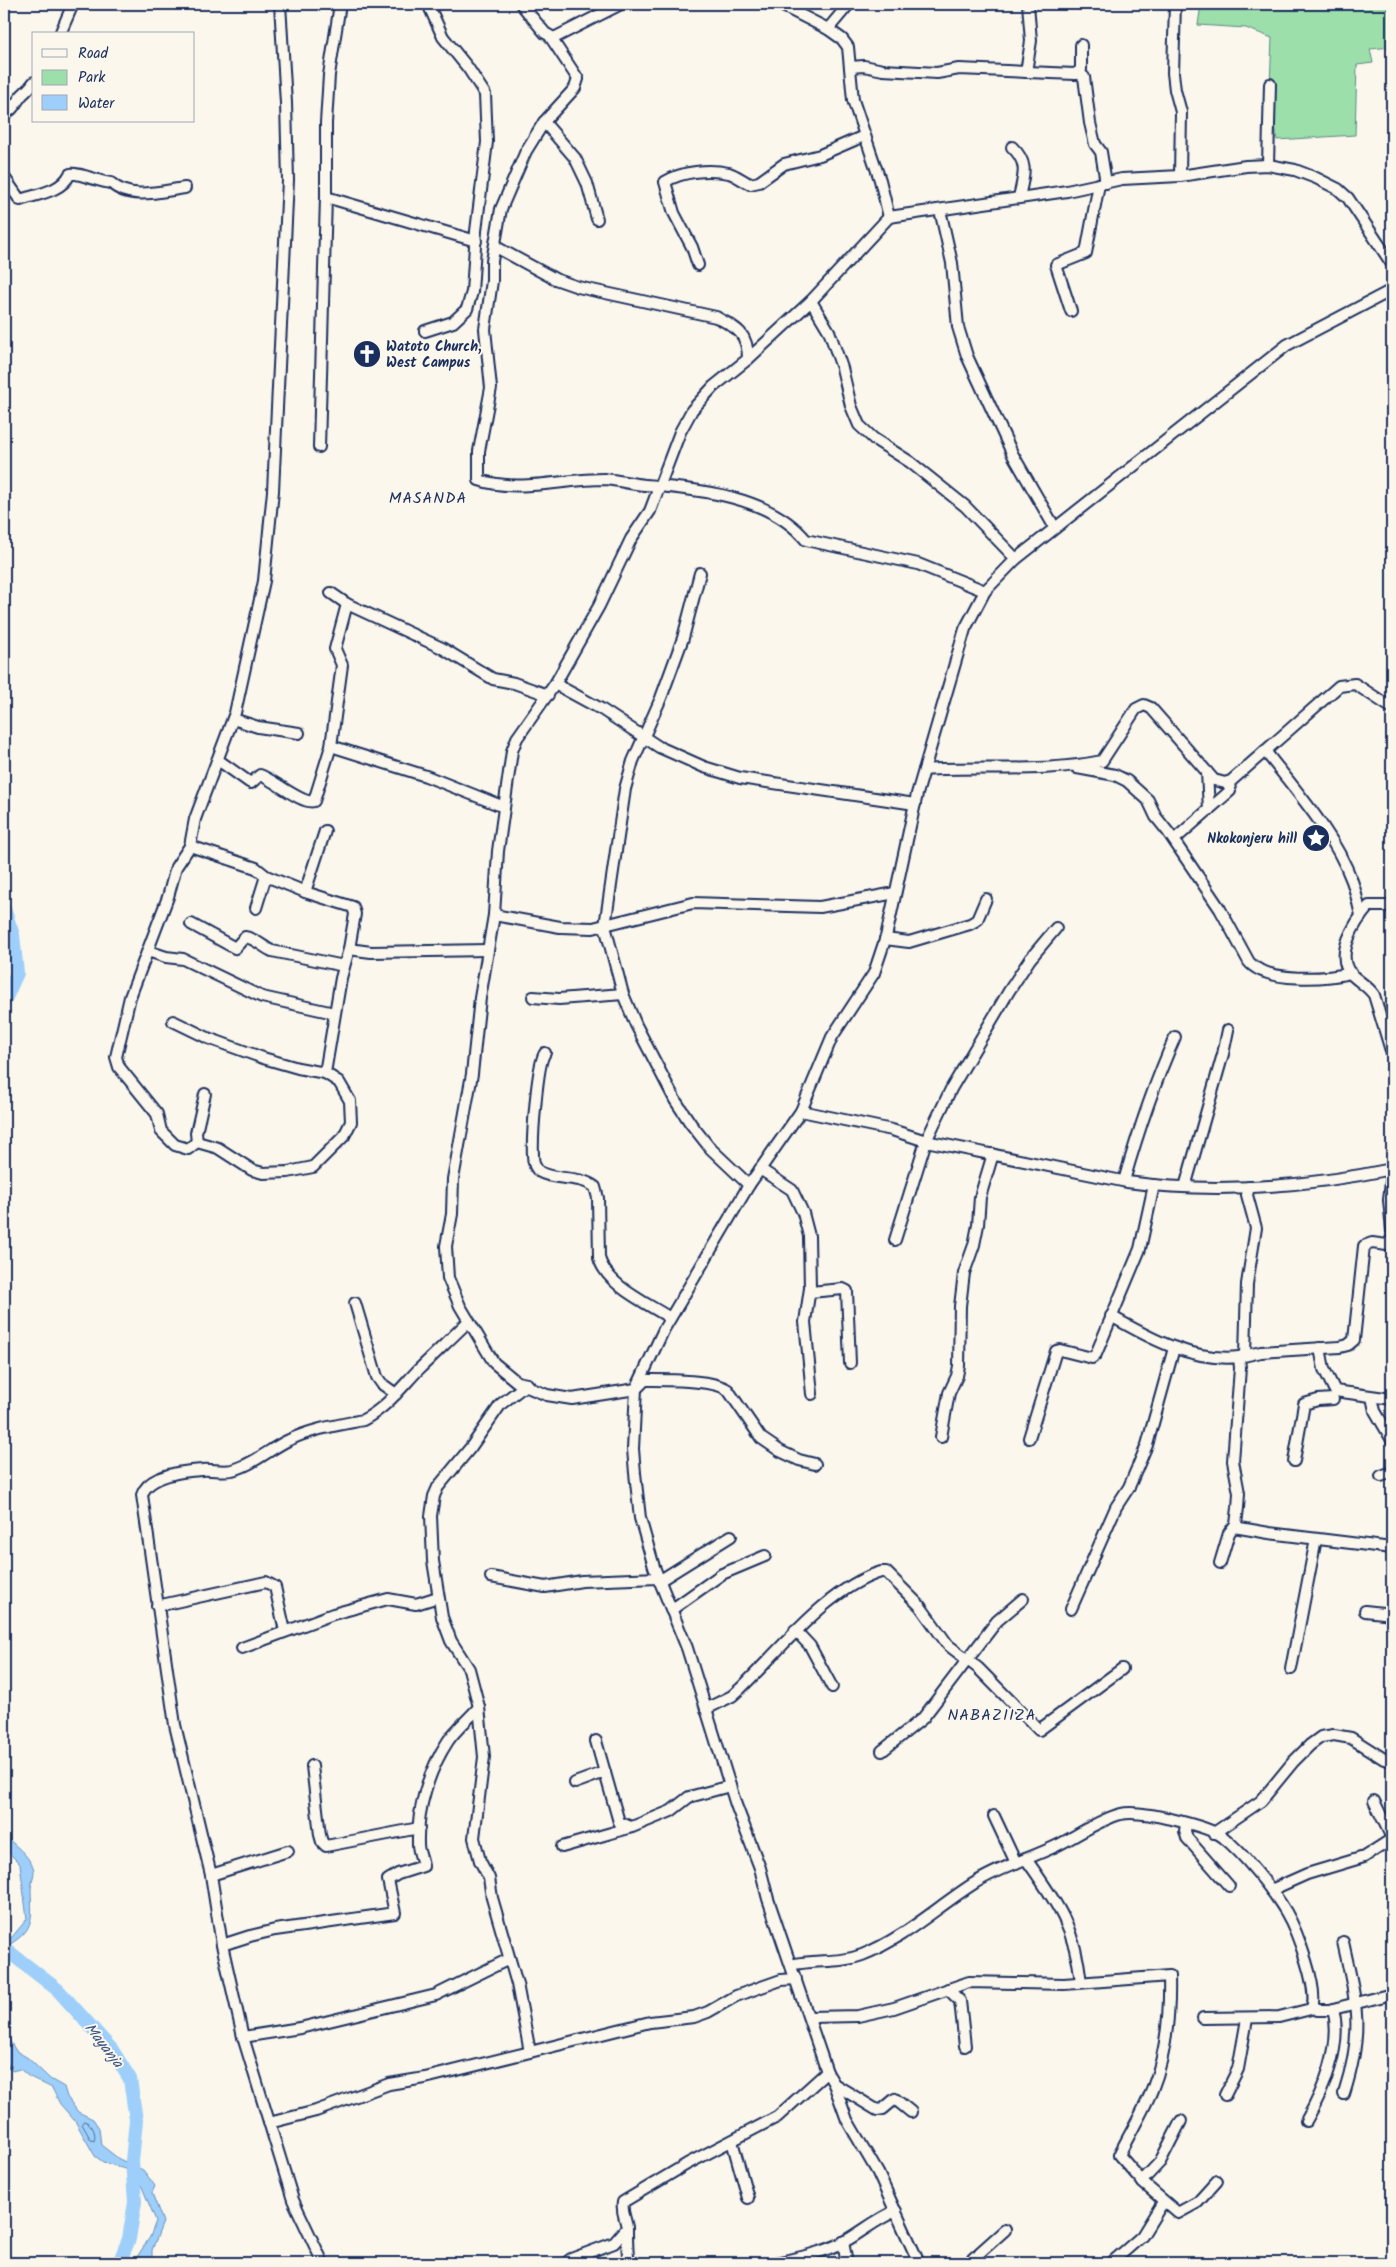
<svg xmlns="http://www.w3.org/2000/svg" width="1396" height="2267" font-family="Kalam,sans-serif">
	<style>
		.green { fill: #9cdfaa; stroke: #5c8784 }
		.water { fill: #9dcffa; stroke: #698fbc }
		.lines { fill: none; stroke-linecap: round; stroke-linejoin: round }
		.shore { stroke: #4f6f9c; stroke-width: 1 }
		.stream { stroke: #698fbc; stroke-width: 2.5 }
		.river { stroke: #9dcffa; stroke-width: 14 }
		.minor-casing { stroke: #1b2f5e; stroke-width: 14 }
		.minor { stroke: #fbf7ec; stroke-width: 10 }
		.labels { text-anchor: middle; stroke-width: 4; stroke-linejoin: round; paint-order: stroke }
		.poi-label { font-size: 14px; font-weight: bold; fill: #1b2f5e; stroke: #fbf7ec; text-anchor: start }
		.water-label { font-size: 15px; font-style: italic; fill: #3c5785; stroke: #fbf7ec }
		.quarter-label { font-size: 16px; letter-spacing: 1px; fill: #1b2f5e; stroke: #fbf7ec }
	</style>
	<rect width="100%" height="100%" fill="#fbf7ec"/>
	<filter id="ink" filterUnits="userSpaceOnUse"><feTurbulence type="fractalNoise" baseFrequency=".02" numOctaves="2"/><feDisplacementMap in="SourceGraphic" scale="10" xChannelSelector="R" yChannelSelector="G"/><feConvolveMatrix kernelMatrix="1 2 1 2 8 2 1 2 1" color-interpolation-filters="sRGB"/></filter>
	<g filter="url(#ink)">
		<polygon class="green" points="1201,4 1392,4 1392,47 1370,49 1373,63 1357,65 1355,135 1277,140 1270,84 1272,38 1246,28 1198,25"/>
		<g class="water">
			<path d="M4,1835C15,1846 26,1852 33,1867C36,1873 31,1882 31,1890C32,1922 35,1930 4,1948V1941L12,1937L27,1919L20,1864L4,1848Z"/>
			<polygon points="6,2021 10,2028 8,2038 16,2051 28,2058 50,2079 64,2087 67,2097 78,2112 93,2119 99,2128 101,2145 119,2159 143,2170 155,2186 152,2193 163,2222 152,2250 152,2263 133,2263 150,2237 156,2221 142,2187 131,2171 103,2162 95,2156 75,2121 60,2104 52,2088 28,2076 20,2069 12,2071 4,2058 4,2022"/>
		</g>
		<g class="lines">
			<path class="shore" d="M84,2121C92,2123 97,2133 94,2141L91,2140L82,2124Z"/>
			<g class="stream">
				<polyline points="4,2070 11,2066"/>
				<polyline points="4,2249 7,2251 4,2254"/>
				<polyline points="4,2257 10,2263"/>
			</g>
			<g class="river">
				<polyline points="4,909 13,935 17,973 4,1002"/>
				<polyline points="4,1948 58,1990 112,2050 130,2079 136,2120 132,2161 135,2202 129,2239 119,2263"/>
			</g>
			<defs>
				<g id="minor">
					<polyline points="521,4 545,33 554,38 621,4"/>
					<polyline points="779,4 828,29 842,39 848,47 853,100 880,180 889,217"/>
					<polyline points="1175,4 1173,73 1175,90 1181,112 1180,176"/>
					<polyline points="828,29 849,4"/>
					<polyline points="60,34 73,4"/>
					<path d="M551,38L578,79L575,88L544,122L526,151L501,209L492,261V281L485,329L491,388L479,451V480C518,493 563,479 604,479C618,480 631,484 645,485C698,489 770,496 806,540L918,564L985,591"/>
					<polyline points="850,67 864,66 883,70 937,73 959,69 1075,74 1081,70 1081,45"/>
					<polyline points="1026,72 1031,41 1028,4"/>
					<polyline points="1078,73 1084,77 1090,123 1095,144 1101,152 1106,183"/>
					<path d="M4,114C14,110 15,103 22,95C26,91 30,88 34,82"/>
					<polyline points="544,122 575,158 587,183 597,219"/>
					<path d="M1012,147C1029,163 1024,175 1019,197"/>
					<polyline points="1268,165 1270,84"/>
					<path d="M4,177L20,200C38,194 61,192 70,174C78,172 99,182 111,183C129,201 162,191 185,188"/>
					<polyline points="326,197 476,241"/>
					<polyline points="940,210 952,263 958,327 967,356 1013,455 1055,528"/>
					<path d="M496,247L555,279L578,287L716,317C737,328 748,333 748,359L713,387L692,410L680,432L650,511L631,539L599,606L555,684L517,738L512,751L498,851L494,915L480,998L472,1074L453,1179L452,1214L446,1246L448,1278L460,1306L494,1363L517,1382L527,1384L532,1389L547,1395L572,1399L636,1389L645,1380C664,1380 714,1379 728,1390L761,1438L780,1451L799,1460L815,1464"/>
					<path d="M698,265L692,247L674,213L665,182C682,171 709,169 729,173C736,175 743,181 750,184L759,182L784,164L820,155L864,136"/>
					<polyline points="811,301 829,331 842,368 851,406 859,425 874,439 910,462 965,506 1016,559"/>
					<polyline points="1071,311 1056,265 1086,253 1099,184"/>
					<polyline points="425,331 453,322 467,309 472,292 476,231 487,142 485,94 468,68 443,37 428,4"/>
					<polyline points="748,359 811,301 889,217 1067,191 1122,179 1180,176 1246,166 1268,165 1295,170 1316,178 1338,189 1348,198 1392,264"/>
					<polyline points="319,447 326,197 326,123 329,75 340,4"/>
					<polyline points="700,573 683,638 661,698 633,761 625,789 605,926 623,994 636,1025 675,1100 691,1124 710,1148 749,1185"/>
					<polyline points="331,593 347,604 442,648 493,679 514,683 548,695"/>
					<polyline points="555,684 601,709 659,747 704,767 740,778 915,804"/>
					<polyline points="233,719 258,727 299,733"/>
					<polyline points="331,746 426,776 504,807"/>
					<path d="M1265,751C1296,791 1334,833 1352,881C1356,892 1358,904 1361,915"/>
					<path d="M218,760L249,782L251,783L260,775C274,780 303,805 314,801L331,746L342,665L335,649L347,604"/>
					<path d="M1077,768L1115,775L1127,781L1148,800L1156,817L1168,832L1220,909L1249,962C1267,983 1326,979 1351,973"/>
					<path d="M924,770C983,766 1044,773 1102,761L1136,709L1144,705L1151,708L1214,780L1225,783L1231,781L1339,686L1355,684L1392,708"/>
					<polyline points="1207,772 1209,810"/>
					<polyline points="1174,840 1230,791 1229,782"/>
					<polyline points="190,846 256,868 266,876 308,893 353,907 355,914 349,949 341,978 325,1073"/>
					<polyline points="305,892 325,831"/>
					<path d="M1392,906H1369C1355,922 1334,955 1351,974C1359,982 1368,986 1374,995L1392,1054"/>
					<polyline points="256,908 266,876"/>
					<polyline points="494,915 560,927 593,928 693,903 820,907 895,893"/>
					<path d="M191,924L235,948L245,937C255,938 263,947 272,951L344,966"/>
					<polyline points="885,939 909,942 970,924 977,920 986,899"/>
					<polyline points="349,949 371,952 488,950"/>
					<polyline points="148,951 166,957 183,959 262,997 334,1013"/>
					<polyline points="533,997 559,999 623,994"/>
					<polyline points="173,1021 208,1038 263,1058 298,1068 325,1073 339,1082 350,1101 351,1122 344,1136 313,1167 288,1172 263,1173 252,1170 218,1148 197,1142 188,1149 175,1145 161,1131 157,1114 119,1067 116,1057 130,997 168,897 176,867 190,846 195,819 235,713 264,581 273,491 288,180 286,103 280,4"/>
					<path d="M545,1053C537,1063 532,1138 533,1155C533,1161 534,1168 540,1172C555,1181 580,1175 595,1187L598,1198L599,1258C607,1286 647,1303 670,1318"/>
					<path d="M801,1111L892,1130L926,1141L1127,1182C1216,1194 1305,1187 1392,1169"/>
					<polyline points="197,1142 196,1133 205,1094"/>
					<polyline points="760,1169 792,1190 803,1213 809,1236 810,1288 805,1322 812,1394"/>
					<polyline points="1392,1172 1389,1200 1392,1230"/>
					<path d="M1124,1181C1138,1132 1154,1084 1175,1037"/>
					<polyline points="1185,1187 1223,1054 1228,1030"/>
					<polyline points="895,1240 926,1141 951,1089 1009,991 1030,959 1056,928"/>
					<polyline points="810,1292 843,1289 847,1291 850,1363"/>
					<polyline points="355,1303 377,1377 382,1384 396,1394"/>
					<path d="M1111,1316C1149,1338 1193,1362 1239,1357L1240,1368L1233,1461L1239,1493L1238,1508L1236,1524L1229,1533L1220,1563"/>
					<polyline points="1320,1348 1324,1369 1335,1391 1392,1399"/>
					<polyline points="1245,1355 1247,1284 1256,1228 1247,1195 1249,1187"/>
					<polyline points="1239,1357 1261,1352 1340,1347 1348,1345 1354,1340 1364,1246 1372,1243 1387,1245 1392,1239"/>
					<polyline points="527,1384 501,1404 471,1447 438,1487 434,1496 431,1516 433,1561 442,1617 451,1641 469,1669 479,1707 484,1757 474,1838 480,1861 489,1878 492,1898 517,1984 530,2052 650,2022 694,2017 708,2012 736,1996 781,1980 796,1979"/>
					<polyline points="1372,1397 1375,1411 1392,1440"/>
					<polyline points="941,1437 949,1393 957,1376 959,1366 960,1306 964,1273 974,1245 978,1225 980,1197 993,1154"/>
					<polyline points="1029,1438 1056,1351 1060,1350 1092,1358 1096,1354 1140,1249 1154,1185"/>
					<polyline points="1294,1461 1304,1404 1318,1400 1333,1399"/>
					<polyline points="1381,1476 1392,1472"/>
					<polyline points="1234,1527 1269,1533 1392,1548"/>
					<polyline points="491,1577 545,1587 582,1581 658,1578"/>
					<polyline points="659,1581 731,1536"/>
					<polyline points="157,1606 266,1582 275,1587 285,1631"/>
					<polyline points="1071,1609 1116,1507 1129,1487 1147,1445 1174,1348"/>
					<polyline points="671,1610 722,1574 765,1556"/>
					<polyline points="1365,1611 1392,1614"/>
					<polyline points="795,1630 810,1646 832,1687"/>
					<polyline points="242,1648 333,1614 388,1599 416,1604 438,1597"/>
					<polyline points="1291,1669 1316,1539"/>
					<path d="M706,1709L732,1696L741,1688C780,1650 828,1588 881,1572H886L920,1606L948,1645L978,1668L1039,1730L1122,1669"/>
					<polyline points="596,1741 619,1822 631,1827"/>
					<polyline points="882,1751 923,1718 997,1621 1023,1599"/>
					<polyline points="312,1766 320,1835 322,1842 326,1846 419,1828"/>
					<polyline points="575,1783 605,1772"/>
					<polyline points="1374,1801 1392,1838"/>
					<polyline points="994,1816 1016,1863"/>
					<polyline points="1186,1824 1185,1831 1187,1838 1229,1886"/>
					<polyline points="1214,1833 1261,1801 1293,1762 1310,1745 1321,1737 1334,1735 1351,1738 1384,1759 1388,1760 1392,1755"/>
					<polyline points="562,1847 632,1827 671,1811 689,1797 730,1786"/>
					<path d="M1026,1859C1057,1903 1075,1927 1081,1982"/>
					<polyline points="211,1875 288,1851"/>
					<polyline points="1271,1890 1307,1874 1364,1857 1392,1839"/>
					<path d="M1343,1942C1357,2004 1364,2032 1344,2094"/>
					<path d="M222,1945L250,1936L275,1930L395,1913L388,1880L398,1874L423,1866C422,1858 418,1852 418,1844C417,1808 429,1770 448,1741C456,1729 470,1718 479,1707"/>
					<path d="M791,1965C815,1959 839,1964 862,1955C903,1939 937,1907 973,1884C999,1867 1029,1859 1056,1846C1077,1836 1098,1820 1121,1814C1139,1809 1208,1826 1223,1837C1243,1853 1273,1890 1286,1912C1296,1929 1321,1993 1311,2009L1279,2017L1203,2018"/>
					<polyline points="948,1989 960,2001 965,2046"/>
					<polyline points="1313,2006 1317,2010 1329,2010 1392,1994"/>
					<path d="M810,2017L858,2016L894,2008L969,1982L1064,1984L1169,1976C1170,2013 1166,2055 1152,2090C1143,2112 1130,2133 1119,2155L1142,2181"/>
					<polyline points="243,2037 300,2028 436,1995 509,1959"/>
					<polyline points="834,2084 877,2110 883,2109 895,2099 911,2112"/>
					<polyline points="1225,2095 1238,2069 1247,2019"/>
					<polyline points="1181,2121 1160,2162 1142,2181 1143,2183 1178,2213 1198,2202 1217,2181"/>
					<path d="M1306,2121C1323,2092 1343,2045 1333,2009"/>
					<polyline points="269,2123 316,2111 389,2084 425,2078 530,2052"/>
					<polyline points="732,2141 748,2198"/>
					<polyline points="843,2242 847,2263"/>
					<path d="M323,2263L293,2200L243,2037L222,1945L211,1875L175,1725L142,1495C148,1475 184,1471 202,1470C212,1469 222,1472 232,1470C253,1465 271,1448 289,1440C312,1429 338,1425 363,1420C386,1408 400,1389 418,1370C435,1354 452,1337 469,1321"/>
					<polyline points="566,2263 571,2259 614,2243 627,2228"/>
					<path d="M629,2263C627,2252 627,2241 627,2230C627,2219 621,2215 623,2202L687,2164L777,2117L827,2072"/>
					<path d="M775,2263C798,2258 821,2253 842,2243C861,2233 876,2219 896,2211"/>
					<polyline points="919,2263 878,2173 847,2120 834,2084 827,2072 768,1899 760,1868 736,1805 687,1648 654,1567 640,1518 635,1473 633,1449 636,1389 664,1329 749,1185 801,1111 832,1037 874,973 886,937 917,794 965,629 985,591 1016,559 1287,345 1392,290"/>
					<polyline points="968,2263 1005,2230"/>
					<polyline points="1111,2263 1142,2236 1163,2202"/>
				</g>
			</defs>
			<use href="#minor" class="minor-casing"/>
			<use href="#minor" class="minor"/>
		</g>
	</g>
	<defs>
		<symbol id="church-disc" viewBox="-11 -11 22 22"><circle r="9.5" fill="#1b2f5e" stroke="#fbf7ec"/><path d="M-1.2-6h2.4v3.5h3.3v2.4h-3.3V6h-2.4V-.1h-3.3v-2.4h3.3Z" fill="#fff"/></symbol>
		<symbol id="sight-disc" viewBox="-11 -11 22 22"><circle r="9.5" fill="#1b2f5e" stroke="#fbf7ec"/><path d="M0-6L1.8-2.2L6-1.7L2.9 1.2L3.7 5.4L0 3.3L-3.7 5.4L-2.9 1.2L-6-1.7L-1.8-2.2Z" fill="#fff"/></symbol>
	</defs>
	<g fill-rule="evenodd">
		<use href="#church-disc" x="351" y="338" width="32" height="32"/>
		<use href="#sight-disc" x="1300" y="822" width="32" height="32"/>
	</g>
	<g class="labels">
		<g class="poi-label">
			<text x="386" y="351">Watoto Church,<tspan x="386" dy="16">West Campus</tspan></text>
			<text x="1297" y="843" text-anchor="end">Nkokonjeru hill</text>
		</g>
		<g class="water-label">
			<text transform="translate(104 2045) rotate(52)" y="5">Mayanja</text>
		</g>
		<g class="quarter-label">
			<text x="428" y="503">MASANDA</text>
			<text x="992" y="1720">NABAZIIZA</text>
		</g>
	</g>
	<rect width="1396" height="2267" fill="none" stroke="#fbf7ec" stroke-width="20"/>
	<rect x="10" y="10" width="1376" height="2247" fill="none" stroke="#1b2f5e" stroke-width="2" filter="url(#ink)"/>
	<rect x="32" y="32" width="162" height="90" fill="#fbf7ec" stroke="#a1a7b3"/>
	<rect x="42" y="49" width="25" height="8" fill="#fbf7ec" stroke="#a1a7b3"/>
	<text x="78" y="58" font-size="15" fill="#1b2f5e">Road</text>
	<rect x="42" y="70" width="25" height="15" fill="#9cdfaa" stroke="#a1a7b3"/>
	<text x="78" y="82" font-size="15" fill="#1b2f5e">Park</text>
	<rect x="42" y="95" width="25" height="15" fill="#9dcffa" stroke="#a1a7b3"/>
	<text x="78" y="108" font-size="15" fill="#1b2f5e">Water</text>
</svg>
